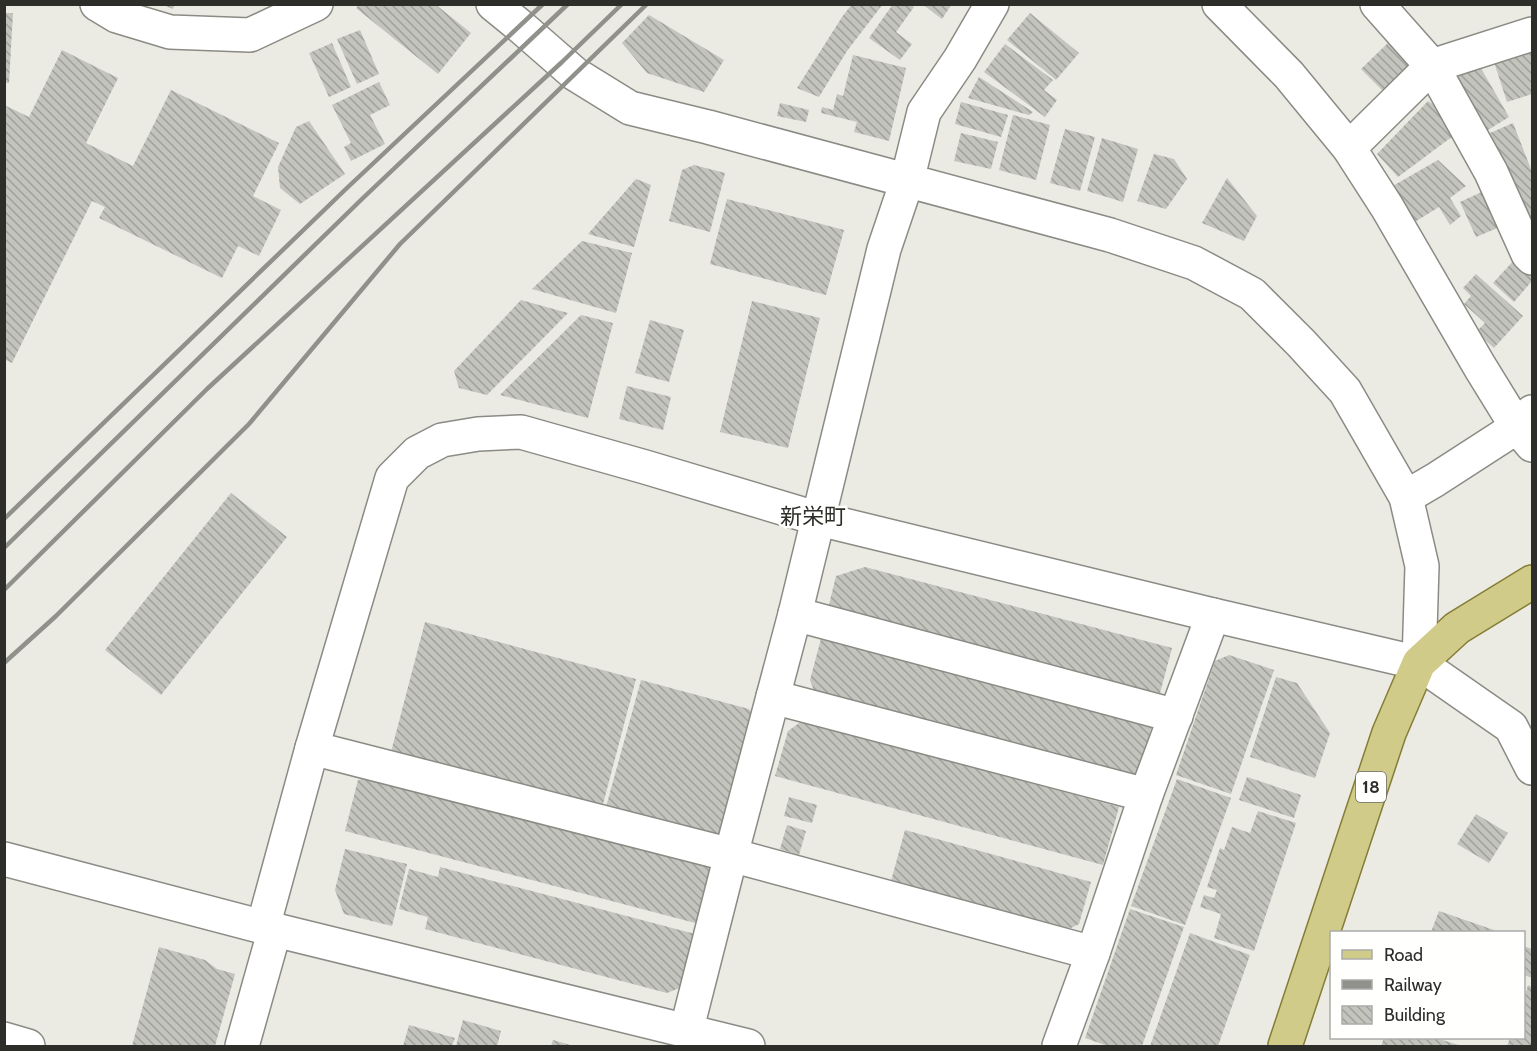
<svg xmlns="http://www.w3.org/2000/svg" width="1537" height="1051" font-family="Cabin,'Noto Sans JP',sans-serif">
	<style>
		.building { fill: url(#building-back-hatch) }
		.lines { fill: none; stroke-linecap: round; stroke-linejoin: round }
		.street-casing { stroke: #8b8b85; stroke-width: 36 }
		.primary-casing { stroke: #847d35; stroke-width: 36 }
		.street { stroke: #fff; stroke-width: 33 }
		.primary { stroke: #d1cb89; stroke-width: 33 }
		.rail { stroke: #91918c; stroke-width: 4.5 }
		.labels { text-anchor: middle; stroke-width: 5; stroke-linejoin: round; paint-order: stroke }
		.shield { fill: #fffffe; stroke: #6c6c6a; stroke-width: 1.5 }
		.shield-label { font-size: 18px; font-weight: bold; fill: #2d2d2a }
		.quarter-label { font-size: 22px; fill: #2d2d2a; stroke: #fffffe }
	</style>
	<defs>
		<pattern id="building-back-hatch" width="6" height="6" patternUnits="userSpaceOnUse" patternTransform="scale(1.5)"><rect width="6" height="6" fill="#c4c4be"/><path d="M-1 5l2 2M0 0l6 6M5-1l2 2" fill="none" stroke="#a0a09b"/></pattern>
	</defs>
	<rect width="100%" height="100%" fill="#ebebe4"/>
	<g class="building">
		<polygon points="161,4 175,4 173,9"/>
		<polygon points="360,4 435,4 471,33 438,74 356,8"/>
		<polygon points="852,4 883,4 847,51 819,97 797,88 842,17"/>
		<polygon points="893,4 910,4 914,7 896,32 912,44 900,60 869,38"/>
		<polygon points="922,4 952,4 942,19"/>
		<polygon points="4,13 13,13 9,83 4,83"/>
		<polygon points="1030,13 1079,53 1056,80 1007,40"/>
		<polygon points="649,15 724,60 704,92 647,73 622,43"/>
		<polygon points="360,30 379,74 357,84 337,39"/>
		<polygon points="1393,38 1416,61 1384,92 1361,69"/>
		<polygon points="332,43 351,87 329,97 309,53"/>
		<polygon points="1005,44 1053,80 1044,90 1057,100 1045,117 984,72"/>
		<polygon points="62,50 118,78 86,143 133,166 171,90 279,143 253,196 281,210 259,256 238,246 222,278 99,218 105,207 92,201 12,363 4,359 4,105 29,117"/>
		<polygon points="1532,50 1532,94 1507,102 1494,62"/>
		<polygon points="853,55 906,68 889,141 854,132 857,122 821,113 822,107 833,110 837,94 843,96"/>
		<polygon points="1478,63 1509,117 1483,133 1452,78"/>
		<polygon points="979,77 1033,112 1029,115 968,98"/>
		<polygon points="379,82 390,105 370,115 385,144 351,161 344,147 351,143 332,105"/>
		<polygon points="1445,99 1459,134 1449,139 1398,177 1377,154 1428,101 1434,105"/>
		<polygon points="961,102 1008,115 1001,137 955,124"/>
		<polygon points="780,103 809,110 806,122 777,116"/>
		<polygon points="1013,115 1050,125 1036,180 999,170"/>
		<polygon points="309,121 345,174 300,204 280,188 278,167 296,127"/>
		<polygon points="1513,123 1532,172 1532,240 1490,133"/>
		<polygon points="1065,129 1095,137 1080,191 1050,183"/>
		<polygon points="961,133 998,142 991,169 954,161"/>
		<polygon points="1102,138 1138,149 1123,202 1087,191"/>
		<polygon points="1154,154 1174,159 1187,179 1166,209 1137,201"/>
		<polygon points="1438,160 1466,186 1450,198 1461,216 1450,225 1439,207 1413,223 1391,187"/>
		<polygon points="694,165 725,173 710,232 669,221 682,170"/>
		<polygon points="1227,178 1257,216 1244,241 1202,223"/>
		<polygon points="636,179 651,185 634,247 588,234"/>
		<polygon points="1488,189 1502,226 1476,237 1460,202"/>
		<polygon points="727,199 844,230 826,295 710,264"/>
		<polygon points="582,241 632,253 616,313 532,289"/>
		<polygon points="1516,258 1532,272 1532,281 1514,302 1493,283"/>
		<polygon points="1476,274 1523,316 1494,348 1476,332 1485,323 1464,304 1471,296 1463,288"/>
		<polygon points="521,300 568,313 487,395 459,388 454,371"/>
		<polygon points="752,301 820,318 788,448 720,432"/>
		<polygon points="581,315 613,323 588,418 500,395"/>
		<polygon points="650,320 684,330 669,382 635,373"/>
		<polygon points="627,386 671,397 663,430 619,419"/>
		<polygon points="231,493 287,537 161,695 105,650"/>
		<polygon points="865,567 1172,648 1158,701 827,613 836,576"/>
		<polygon points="425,622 636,679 602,808 391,752"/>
		<polygon points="822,635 1153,721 1140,774 1127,779 816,696 810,680"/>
		<polygon points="1229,655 1274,670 1231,794 1176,775 1215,661"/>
		<polygon points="1276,677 1297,683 1330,733 1315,778 1250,757"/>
		<polygon points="641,680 749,709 757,719 725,830 715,836 606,807"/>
		<polygon points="802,721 1119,807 1103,865 775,776 788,731"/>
		<polygon points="376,776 714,865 699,924 345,831 358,780"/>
		<polygon points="1247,777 1301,795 1294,818 1239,800"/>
		<polygon points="1177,779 1231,798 1185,925 1131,906"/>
		<polygon points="789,797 817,805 812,823 784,816"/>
		<polygon points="1258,811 1296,823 1254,951 1214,938 1221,914 1200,907 1204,895 1214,898 1217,890 1207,887 1220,848 1224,850 1232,827 1250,833"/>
		<polygon points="1476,814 1508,833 1489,863 1457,844"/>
		<polygon points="787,825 806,831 799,855 780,849"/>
		<polygon points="905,830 1091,882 1079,924 1067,930 891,881"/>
		<polygon points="345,849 407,864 392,926 344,914 335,890"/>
		<polygon points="440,867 695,934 682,987 667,993 425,929 428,917 399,909 409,869 438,877"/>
		<polygon points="1130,909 1184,927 1142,1046 1108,1046 1085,1038"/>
		<polygon points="1439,911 1494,930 1494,932 1431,932"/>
		<polygon points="1190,933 1250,955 1218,1046 1150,1046"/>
		<polygon points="1524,946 1532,949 1532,978 1524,975"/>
		<polygon points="159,947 205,960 217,969 235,974 215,1046 132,1046"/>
		<polygon points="1528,985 1532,987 1532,1046 1507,1046 1510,1038 1524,1038 1524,999"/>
		<polygon points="463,1020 501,1031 497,1046 456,1046"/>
		<polygon points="409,1025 455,1038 452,1046 403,1046"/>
		<polygon points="1384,1038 1436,1038 1462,1046 1381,1046"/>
		<polygon points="553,1040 574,1046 551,1046"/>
	</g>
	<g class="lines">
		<defs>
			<g id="street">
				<polyline points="97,4 117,16 170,32 250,35 316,4"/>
				<polyline points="493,4 520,26 575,74 630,108 708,127 1110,235 1194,263 1252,294 1301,343 1345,391 1406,497 1422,566 1419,663"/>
				<polyline points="1219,4 1289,75 1349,148 1387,207 1480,367 1517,427 1532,445"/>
				<polyline points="1377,4 1432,66 1491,172 1528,254 1532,258"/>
				<polyline points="1349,148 1432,66 1532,34"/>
				<polyline points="1406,497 1435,480 1517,427 1532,412"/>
				<polyline points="795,614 1176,716"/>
				<polyline points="773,697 1146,795"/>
				<polyline points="312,748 731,855 1093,953"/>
				<polyline points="4,859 263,927 748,1046"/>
				<polyline points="263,927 312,748 392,478 417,453 442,440 478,434 521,432 645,467 819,519 1213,615 1419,663 1511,727 1532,768"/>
				<polyline points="686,1032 731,855 795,614 884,249 907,181 924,112 960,59 992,4"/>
				<polyline points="4,1039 28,1046"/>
				<polyline points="242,1046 275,929"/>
				<polyline points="1059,1046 1093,953 1146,795 1213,615"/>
			</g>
			<polyline id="primary" points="1285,1046 1389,733 1419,663 1457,628 1532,582"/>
		</defs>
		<use href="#street" class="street-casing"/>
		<use href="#primary" class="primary-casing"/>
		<use href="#street" class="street"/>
		<use href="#primary" class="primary"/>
		<g class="rail">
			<polyline points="4,519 348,187 543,4"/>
			<polyline points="4,548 363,198 568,4"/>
			<polyline points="4,590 207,389 562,62 622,4"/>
			<polyline points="4,663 56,616 249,424 400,244 647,4"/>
		</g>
	</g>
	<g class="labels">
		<rect class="shield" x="1356" y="772" width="30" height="30" rx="4.5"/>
		<g class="shield-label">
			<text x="1371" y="793">18</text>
		</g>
		<g class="quarter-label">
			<text x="813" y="524">新栄町</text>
		</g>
	</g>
	<rect width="1537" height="1051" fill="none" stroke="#2d2d2a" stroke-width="12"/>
	<rect x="1330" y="931" width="195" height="108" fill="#fffffe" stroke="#ababa9" stroke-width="1.5"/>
	<rect x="1342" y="950" width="30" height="9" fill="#d1cb89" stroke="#ababa9" stroke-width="1.5"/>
	<text x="1384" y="961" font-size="18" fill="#2d2d2a">Road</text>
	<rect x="1342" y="980" width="30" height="9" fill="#91918c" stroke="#ababa9" stroke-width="1.5"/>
	<text x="1384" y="991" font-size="18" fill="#2d2d2a">Railway</text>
	<rect x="1342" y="1006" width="30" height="18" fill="url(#building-back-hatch)" stroke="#ababa9" stroke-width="1.5"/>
	<text x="1384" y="1021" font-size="18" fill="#2d2d2a">Building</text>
</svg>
